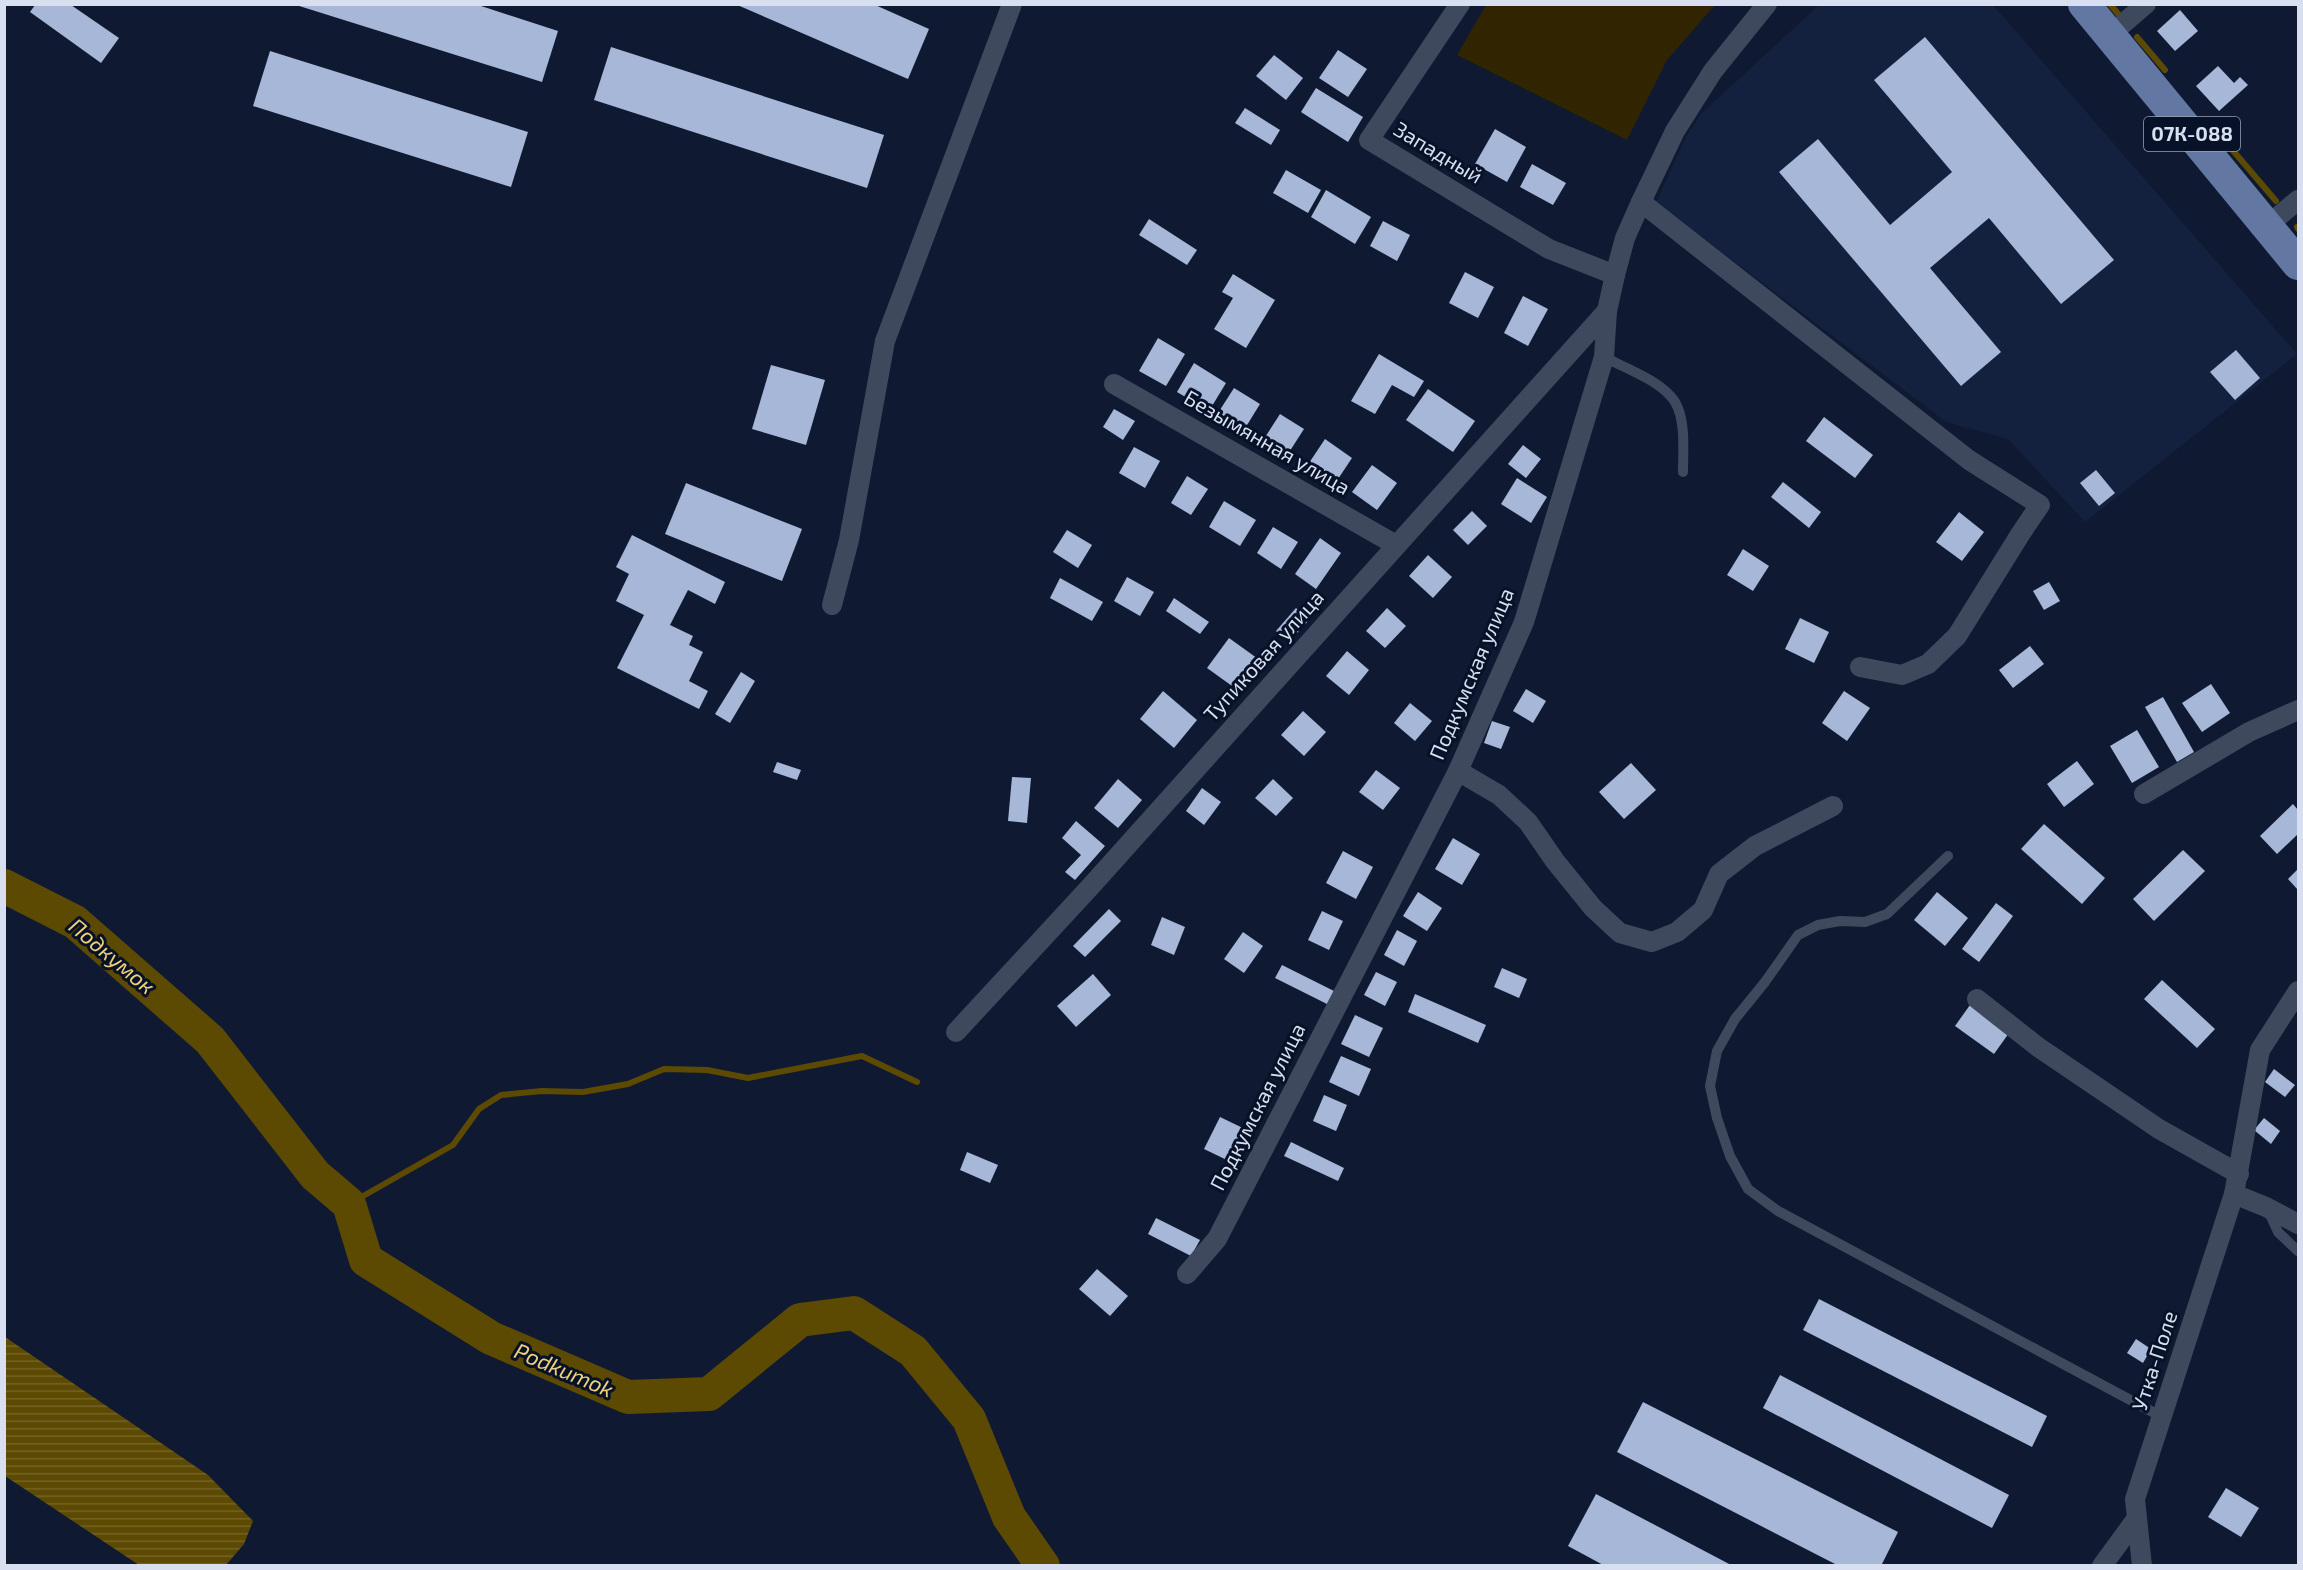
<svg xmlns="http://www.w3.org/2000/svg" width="2303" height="1570" font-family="'Exo 2',sans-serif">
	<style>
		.built { fill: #13213f }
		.pitch { fill: #302500 }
		.water { fill: url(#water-rules) }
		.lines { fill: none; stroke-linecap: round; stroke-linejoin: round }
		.stream { stroke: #5c4902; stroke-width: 6 }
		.river { stroke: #5c4902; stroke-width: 34 }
		.building { fill: #a7b7d8 }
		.lane { stroke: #3f495e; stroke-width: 10 }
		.street { stroke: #3f495e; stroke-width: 20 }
		.primary { stroke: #6277a2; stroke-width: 32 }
		.labels { text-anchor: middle; stroke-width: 6; stroke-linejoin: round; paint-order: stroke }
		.shield { fill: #071128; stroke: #99a1b4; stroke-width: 1.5 }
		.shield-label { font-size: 20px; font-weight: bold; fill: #d7dff0 }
		.street-label { font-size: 21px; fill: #d7dff0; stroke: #071128 }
		.water-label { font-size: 22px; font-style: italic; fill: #eed078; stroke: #071128 }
	</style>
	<defs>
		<pattern id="water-rules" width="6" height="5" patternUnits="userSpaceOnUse" patternTransform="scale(1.5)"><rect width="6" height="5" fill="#5c4902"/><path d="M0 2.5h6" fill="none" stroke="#736327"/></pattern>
	</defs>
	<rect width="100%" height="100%" fill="#0f1a32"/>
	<polygon class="built" points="1819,5 1993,5 2297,354 2085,522 2008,439 1946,422 1656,202 1686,137 1701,114"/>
	<polygon class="pitch" points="1486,5 1486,4 1715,5 1667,60 1627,140 1457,55"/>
	<polygon class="water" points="5,1337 208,1475 253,1521 244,1544 226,1565 139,1565 5,1476"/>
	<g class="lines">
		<g class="stream">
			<polyline points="2110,4 2119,15"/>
			<polyline points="2137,37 2165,70"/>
			<polyline points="2212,126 2276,201"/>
			<polyline points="2297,227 2298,229"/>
			<polyline points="349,1204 453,1145 479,1109 501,1095 542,1091 583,1092 628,1084 664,1069 707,1070 748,1078 862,1056 917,1082"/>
		</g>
		<polyline class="river" points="4,886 75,922 210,1040 315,1175 349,1204 366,1260 491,1338 628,1397 709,1394 800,1320 854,1313 913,1351 969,1419 1009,1517 1043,1566"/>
	</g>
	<g class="building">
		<polygon points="475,4 558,31 542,82 296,5"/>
		<polygon points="735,4 873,4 929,29 908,79"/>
		<polygon points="35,5 71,5 119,38 101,63 30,12"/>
		<polygon points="2180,10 2198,31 2175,51 2157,31"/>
		<polygon points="1925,37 2114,260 2061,304 1989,218 1930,268 2001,352 1961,386 1779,172 1818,139 1890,225 1952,172 1874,80"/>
		<polygon points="611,47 884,135 867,188 594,100"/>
		<polygon points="1338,50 1367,69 1348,97 1319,78"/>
		<polygon points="270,51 528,132 511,187 253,106"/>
		<polygon points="1274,55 1303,78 1286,100 1256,76"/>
		<polygon points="2218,66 2234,83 2240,77 2248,85 2219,111 2196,86"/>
		<polygon points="1316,88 1363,117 1348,142 1301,112"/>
		<polygon points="1245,108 1280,130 1271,145 1235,123"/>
		<polygon points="1495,129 1526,147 1507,182 1475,164"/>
		<polygon points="1532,164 1566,183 1553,205 1520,187"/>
		<polygon points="1286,170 1321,190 1308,213 1273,193"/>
		<polygon points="1326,190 1371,217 1355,244 1311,217"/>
		<polygon points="1149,219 1197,250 1187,265 1139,235"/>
		<polygon points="1383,221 1410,235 1397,261 1370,246"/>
		<polygon points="1465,272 1494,287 1478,318 1449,303"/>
		<polygon points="1233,274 1275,300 1246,348 1214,329 1233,298 1222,292"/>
		<polygon points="1523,296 1548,309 1528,346 1504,333"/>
		<polygon points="1158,338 1185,354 1166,386 1139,371"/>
		<polygon points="2236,350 2260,378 2235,400 2210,372"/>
		<polygon points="1379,354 1424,381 1414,397 1392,385 1375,414 1351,401"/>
		<polygon points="1194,363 1226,383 1209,411 1177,392"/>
		<polygon points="771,365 825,380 806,445 752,429"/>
		<polygon points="1234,388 1260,404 1244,430 1218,413"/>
		<polygon points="1428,389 1475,421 1453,452 1406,420"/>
		<polygon points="1114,409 1135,421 1123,440 1103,427"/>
		<polygon points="1280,414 1304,429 1286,457 1262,442"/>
		<polygon points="1824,417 1873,455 1855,478 1806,441"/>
		<polygon points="1325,439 1352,458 1334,485 1307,466"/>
		<polygon points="1523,445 1541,459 1526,478 1508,464"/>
		<polygon points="1134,447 1160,461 1145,488 1119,473"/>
		<polygon points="1372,465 1397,483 1377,510 1352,492"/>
		<polygon points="2096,470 2115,493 2099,506 2080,483"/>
		<polygon points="1187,476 1208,489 1191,515 1171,503"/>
		<polygon points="1517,478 1547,497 1531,523 1501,504"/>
		<polygon points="1783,482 1821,512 1809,528 1771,497"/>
		<polygon points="686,483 802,529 782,581 665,534"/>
		<polygon points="1224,501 1256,520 1240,546 1209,527"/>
		<polygon points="1472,511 1487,526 1468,545 1453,530"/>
		<polygon points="1959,512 1984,532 1962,561 1936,542"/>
		<polygon points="1273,527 1298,542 1281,569 1257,553"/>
		<polygon points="1067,530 1092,545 1078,568 1053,552"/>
		<polygon points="632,535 725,582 715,604 688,590 670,625 693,636 689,645 703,652 689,681 708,691 699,709 617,668 644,615 616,601 629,574 616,567"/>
		<polygon points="1320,538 1341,553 1316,589 1295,574"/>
		<polygon points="1743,549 1769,566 1753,591 1727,575"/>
		<polygon points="1428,555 1452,577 1433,598 1409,576"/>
		<polygon points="1127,577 1154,592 1140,616 1114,601"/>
		<polygon points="1060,578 1103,602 1092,621 1050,598"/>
		<polygon points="2049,582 2060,601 2044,610 2033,591"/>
		<polygon points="1174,598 1209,622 1200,634 1166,611"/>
		<polygon points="1296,608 1309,620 1289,642 1276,631"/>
		<polygon points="1387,608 1406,626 1385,648 1366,631"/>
		<polygon points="1800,618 1829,632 1814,663 1785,649"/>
		<polygon points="1229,638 1261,661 1239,691 1207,668"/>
		<polygon points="2030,646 2044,664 2013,688 1999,670"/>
		<polygon points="1347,651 1369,670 1349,695 1326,676"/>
		<polygon points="741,672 755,681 730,723 715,714"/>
		<polygon points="2211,684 2230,713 2202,732 2182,703"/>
		<polygon points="1526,689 1546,701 1533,723 1513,711"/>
		<polygon points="1163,691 1197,720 1174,748 1140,719"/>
		<polygon points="1844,691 1870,708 1847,741 1822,723"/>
		<polygon points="2163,697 2194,752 2177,762 2145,707"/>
		<polygon points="1410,703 1432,721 1415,741 1394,723"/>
		<polygon points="1303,711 1326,732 1304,756 1281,735"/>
		<polygon points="1492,721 1510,727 1501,749 1484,743"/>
		<polygon points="2137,730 2159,767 2132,783 2110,746"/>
		<polygon points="2077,761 2094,784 2064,807 2047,784"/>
		<polygon points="777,762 801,770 797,780 773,772"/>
		<polygon points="1631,763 1656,790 1624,819 1599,792"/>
		<polygon points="1376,770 1400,788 1383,810 1359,792"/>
		<polygon points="1012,777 1031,778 1027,823 1008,821"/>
		<polygon points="1118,779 1142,800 1118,828 1094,808"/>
		<polygon points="1273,779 1293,798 1276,816 1255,798"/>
		<polygon points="1202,788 1221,802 1204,825 1186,811"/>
		<polygon points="2293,804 2298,810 2298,834 2277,854 2260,836"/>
		<polygon points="1076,821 1105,846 1075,880 1065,872 1081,855 1062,838"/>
		<polygon points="2044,824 2105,878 2082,904 2021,849"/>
		<polygon points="1453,838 1480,854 1462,885 1435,869"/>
		<polygon points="2183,850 2205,871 2154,921 2133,899"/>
		<polygon points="1343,851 1373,867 1356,899 1326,883"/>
		<polygon points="2298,869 2298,890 2288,879"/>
		<polygon points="1418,892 1442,908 1427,931 1403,916"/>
		<polygon points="1937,892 1968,918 1945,946 1914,920"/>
		<polygon points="1996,903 2013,916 1979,962 1962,949"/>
		<polygon points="1109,909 1121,921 1085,957 1073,946"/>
		<polygon points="1322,911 1343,921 1329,950 1308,940"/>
		<polygon points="1162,917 1185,927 1174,955 1151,945"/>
		<polygon points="1397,930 1417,941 1404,966 1384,955"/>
		<polygon points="1243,932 1263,946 1244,973 1224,959"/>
		<polygon points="1282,965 1334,991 1327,1004 1275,978"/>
		<polygon points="1502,968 1527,979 1519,998 1494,987"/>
		<polygon points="1376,972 1397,982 1385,1006 1364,995"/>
		<polygon points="1093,974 1111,995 1076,1027 1057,1006"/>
		<polygon points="2162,980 2215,1029 2197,1048 2144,999"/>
		<polygon points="1415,994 1486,1025 1478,1043 1408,1012"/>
		<polygon points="1970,1005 2009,1033 1994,1054 1955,1026"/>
		<polygon points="1355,1015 1383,1028 1369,1057 1341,1044"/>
		<polygon points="1341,1056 1371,1069 1359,1096 1329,1082"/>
		<polygon points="2274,1069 2295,1085 2285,1097 2265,1082"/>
		<polygon points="1324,1095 1347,1105 1336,1131 1313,1121"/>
		<polygon points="1220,1117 1247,1130 1231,1162 1204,1149"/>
		<polygon points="2264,1118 2280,1131 2271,1144 2254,1130"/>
		<polygon points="1291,1142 1344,1168 1338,1181 1284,1156"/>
		<polygon points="967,1152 998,1165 990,1183 960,1170"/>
		<polygon points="1156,1218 1200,1240 1191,1256 1148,1234"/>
		<polygon points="1097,1269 1128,1296 1110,1316 1079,1289"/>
		<polygon points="1819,1299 2047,1416 2032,1447 1803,1330"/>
		<polygon points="2136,1339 2151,1349 2143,1363 2127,1353"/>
		<polygon points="1780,1375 2009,1495 1992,1528 1763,1408"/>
		<polygon points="1643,1402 1898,1532 1881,1566 1839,1566 1617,1452"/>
		<polygon points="2226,1488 2259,1508 2241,1537 2208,1517"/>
		<polygon points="1596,1494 1733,1566 1605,1566 1568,1546"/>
	</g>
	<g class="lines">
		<g class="lane">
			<path d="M1604,357C1625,368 1662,381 1675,402C1686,420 1683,451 1683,472"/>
			<polyline points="1948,856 1887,914 1865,922 1840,921 1818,925 1798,935 1765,982 1735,1019 1717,1051 1710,1086 1717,1118 1730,1156 1748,1189 1778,1211 2162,1417"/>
			<polyline points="2268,1210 2278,1232 2298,1251"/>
		</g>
		<g class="street">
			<polyline points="1460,4 1369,140 1549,249 1615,275"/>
			<polyline points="2110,35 2146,4"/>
			<polyline points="1641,202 1969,460 2040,505 2021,533 1957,636 1928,664 1902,675 1860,667"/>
			<polyline points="2267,226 2298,200"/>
			<polyline points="1114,384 1396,545"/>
			<polyline points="832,605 849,540 885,341 1012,4"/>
			<polyline points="1458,771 1499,795 1528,822 1555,861 1593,908 1620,933 1652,942 1677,932 1703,910 1719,874 1755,846 1833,806"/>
			<polyline points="2144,794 2249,732 2298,710"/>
			<polyline points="1977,999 2038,1047 2159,1129 2239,1174"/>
			<polyline points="956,1032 1091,886 1607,311"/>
			<polyline points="2234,1194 2266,1207 2298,1224"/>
			<polyline points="1187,1274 1217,1239 1458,771 1524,622 1604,357 1607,311 1615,275 1625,238 1641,202 1675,131 1713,71 1767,4"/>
			<polyline points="2102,1566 2137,1518"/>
			<polyline points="2142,1566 2135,1499 2234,1194 2260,1050 2298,991"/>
		</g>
		<polyline class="primary" points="2084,4 2298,264"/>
	</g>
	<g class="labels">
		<rect class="shield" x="2144" y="117" width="96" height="34" rx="4.5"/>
		<g class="shield-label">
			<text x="2192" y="141">07К-088</text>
		</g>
		<g class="street-label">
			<text transform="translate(1438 153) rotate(31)" y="7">Западный</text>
			<text transform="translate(1267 443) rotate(30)" y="7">Безымянная улица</text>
			<text transform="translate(1264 656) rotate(-48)" y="7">Тупиковая улица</text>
			<text transform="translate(1472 674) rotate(-67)" y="7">Подкумская улица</text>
			<text transform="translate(1258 1107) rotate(-63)" y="7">Подкумская улица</text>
			<text transform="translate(2155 1361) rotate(-72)" y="7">Утка-Поле</text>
		</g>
		<g class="water-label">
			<text transform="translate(112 956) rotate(40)" y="8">Подкумок</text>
			<text transform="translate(564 1370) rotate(23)" y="8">Podkumok</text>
		</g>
	</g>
	<rect width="2303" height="1570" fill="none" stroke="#d7dff0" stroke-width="12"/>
</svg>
